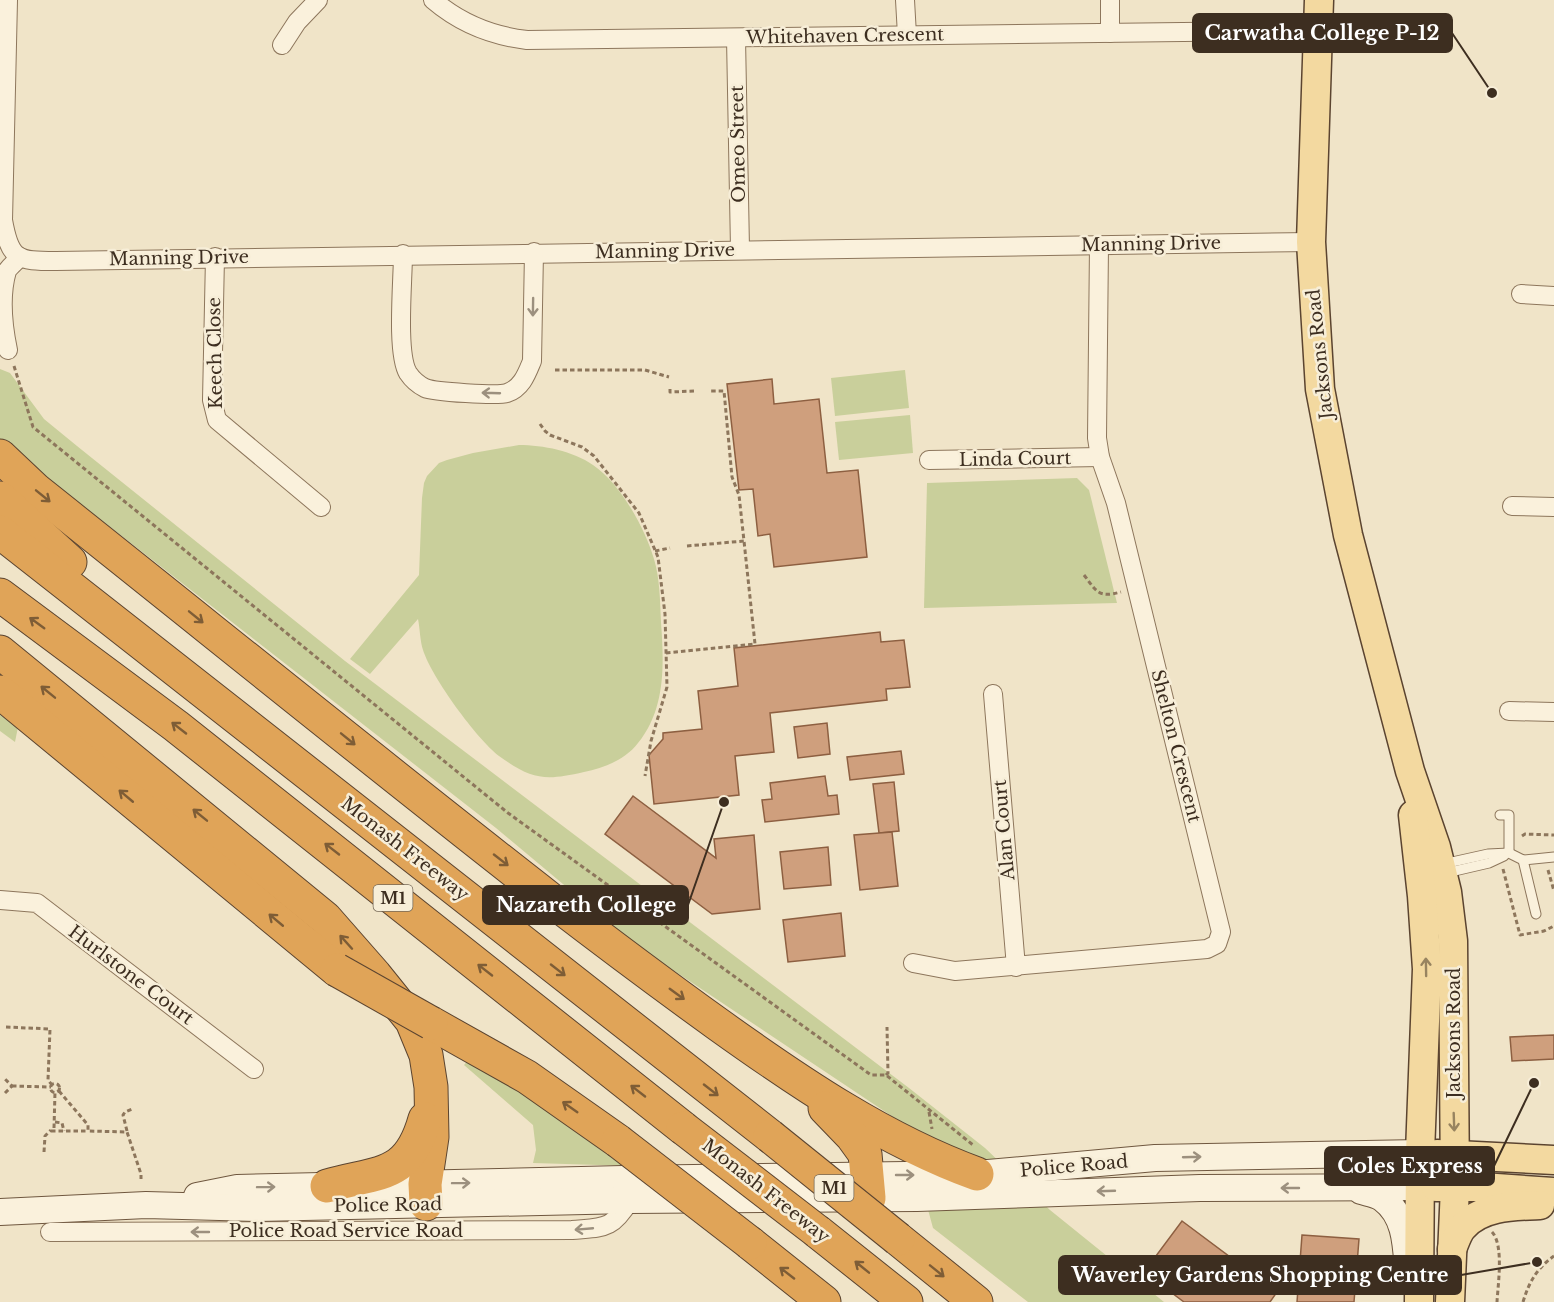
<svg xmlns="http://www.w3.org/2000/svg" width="1554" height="1302" font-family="'Libre Baskerville',serif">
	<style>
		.green { fill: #c9cf9b }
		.building { fill: #cf9f7d; stroke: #8d5f41; stroke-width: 1.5 }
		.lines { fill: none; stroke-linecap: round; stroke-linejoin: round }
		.lane-casing { stroke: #8d765c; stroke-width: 11 }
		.street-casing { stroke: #8d765c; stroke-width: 20 }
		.secondary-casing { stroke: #6f573f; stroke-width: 28 }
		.primary-casing { stroke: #5b4430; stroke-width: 31 }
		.highway-casing { stroke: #5b4430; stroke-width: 35 }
		.path { stroke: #8d765c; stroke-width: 3; stroke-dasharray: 4.5 3; stroke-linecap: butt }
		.lane { stroke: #faf1dc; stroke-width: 9 }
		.street { stroke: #faf1dc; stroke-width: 18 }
		.secondary { stroke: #faf1dc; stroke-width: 26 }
		.primary { stroke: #f3d9a0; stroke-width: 28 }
		.highway { stroke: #e0a458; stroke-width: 33 }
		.highway-bridge-casing { stroke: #5b4430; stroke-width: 35; stroke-linecap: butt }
		.highway-bridge { stroke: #e0a458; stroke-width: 33 }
		.oneway { stroke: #9c907e }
		.oneway2 { stroke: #7e5d36 }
		.oneway3 { stroke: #988460 }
		.labels { text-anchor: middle; stroke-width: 5; stroke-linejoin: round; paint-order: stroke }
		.shield { fill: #f7eed8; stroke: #756857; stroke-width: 1.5 }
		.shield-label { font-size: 16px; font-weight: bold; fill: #3d2e20 }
		.street-label { font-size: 18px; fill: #3d2e20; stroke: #f7eed8 }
		.leader { fill: none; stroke: #3d2e20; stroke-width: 2 }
		.callout-dot { fill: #3d2e20; stroke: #f7eed8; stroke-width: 2 }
		.callout { fill: #3d2e20; stroke: #3d2e20; stroke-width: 2 }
		.callout-label { font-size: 20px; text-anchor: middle; font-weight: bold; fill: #fff }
	</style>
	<rect width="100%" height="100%" fill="#f0e4c8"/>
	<g class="green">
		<polygon points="0,369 10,373 44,419 77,446 345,661 909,1088 985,1148 1050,1210 1164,1302 1028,1302 933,1228 905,1125 637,946 496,828 0,441"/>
		<polygon points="905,370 909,408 835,416 831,378"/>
		<polygon points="910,415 913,453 839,460 835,422"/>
		<path d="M519,445C543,445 573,451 593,465C620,483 645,528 654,559C660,579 660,601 661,622C664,664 666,708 638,743C625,760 604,768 584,772C545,781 532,780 499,756C477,739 432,678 423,650C420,641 420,629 418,619L370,674L350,659L419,575L422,498L424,483L427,476L439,463L447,460L473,453Z"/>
		<polygon points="1077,478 1089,490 1117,603 924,608 927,483"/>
		<polygon points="0,715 18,727 15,742 0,731"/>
		<polygon points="472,1056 631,1166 533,1163 536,1150 533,1125 464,1065"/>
	</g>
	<g class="building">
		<polygon points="772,379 774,404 819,399 827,473 858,470 867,557 774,567 770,534 758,536 753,489 739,490 727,384"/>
		<polygon points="880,632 881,642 904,640 910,687 886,689 887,700 770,713 774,752 735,756 739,795 654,804 649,755 663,739 663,733 702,729 698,691 738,686 734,648"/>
		<polygon points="827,723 830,754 798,758 794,727"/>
		<polygon points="901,751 904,774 850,780 847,757"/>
		<polygon points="825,776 828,796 837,795 839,814 765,822 762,800 772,799 770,783"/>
		<polygon points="894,782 899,831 879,833 873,784"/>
		<polygon points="633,796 716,858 714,839 754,835 760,909 712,914 605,834"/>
		<polygon points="892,832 898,886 860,890 854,835"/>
		<polygon points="828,847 831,885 784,889 780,852"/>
		<polygon points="841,913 845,956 788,962 783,920"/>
		<polygon points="1554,1035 1554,1059 1512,1061 1510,1037"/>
		<polygon points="1182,1221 1277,1292 1270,1302 1184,1302 1144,1272"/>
		<polygon points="1302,1235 1359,1239 1354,1302 1297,1302"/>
	</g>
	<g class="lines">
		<defs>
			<g id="lane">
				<polyline points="1500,815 1509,815 1509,853"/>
				<polyline points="1523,860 1536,914"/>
				<polyline points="1443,864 1488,854 1509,853 1523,860 1554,857"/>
				<polyline points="1446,873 1489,863 1504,856"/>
			</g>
			<g id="street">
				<path d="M8,0L3,220C10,260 17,261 56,261L1311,242"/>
				<path d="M433,0C460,23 492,36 527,40L1266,31L1281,35L1318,36"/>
				<polyline points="905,0 907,35"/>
				<polyline points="1110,0 1110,33"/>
				<polyline points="736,38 740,249"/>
				<polyline points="282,45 297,22 318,0"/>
				<path d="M403,254C403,280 396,353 408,373C412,379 419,385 425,388C434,392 498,396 507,393C522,388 527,373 532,361L534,252"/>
				<polyline points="215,257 212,400 217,420 321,507"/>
				<polyline points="1521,294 1554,296"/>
				<path d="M8,350C3,326 0,295 7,271C10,266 16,262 20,257"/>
				<polyline points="929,460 1100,457"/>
				<polyline points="1512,506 1554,507"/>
				<polyline points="993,694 1016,967"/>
				<polyline points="1509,711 1554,712"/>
				<polyline points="0,900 37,903 254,1069"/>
				<polyline points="913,963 955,971 1207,949 1217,944 1221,932 1116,503 1100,457 1097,438 1099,245"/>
				<path d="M50,1232L572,1230C604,1227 612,1230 630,1200"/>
			</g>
			<g id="secondary">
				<path d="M1361,1191C1367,1193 1377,1194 1383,1199C1406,1216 1406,1246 1408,1272"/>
				<polyline points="197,1196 237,1188 623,1179 977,1174 1155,1158 1420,1153"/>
				<polyline points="0,1212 146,1205 258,1208 630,1200 917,1198 1200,1188 1421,1187"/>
			</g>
			<g id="primary">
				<polyline points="1319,0 1311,242 1320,389 1348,535 1410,771 1436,847 1447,892 1453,941 1455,1187 1450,1302"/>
				<polyline points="1413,815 1422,896 1427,969 1420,1153 1419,1302"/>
				<polyline points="1437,1154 1554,1160"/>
				<polyline points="1436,1187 1482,1187 1554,1192"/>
				<path d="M1452,1249C1455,1242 1458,1232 1463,1227C1482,1206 1513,1206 1540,1205"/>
			</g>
			<g id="highway">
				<path d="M0,456L36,490C207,626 377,764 550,899C606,942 662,984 719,1025C800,1083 884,1140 977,1174"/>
				<polyline points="0,498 70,562"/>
				<polyline points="0,532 770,1136"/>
				<polyline points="0,595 176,726 683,1128"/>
				<polyline points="0,652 325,918 375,975 412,1021 426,1055 431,1087 432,1137 425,1184 426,1204"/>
				<polyline points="0,692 337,970"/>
				<polyline points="431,1023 527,1077 618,1141"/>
				<polyline points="825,1108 852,1136 865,1154 869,1198"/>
				<path d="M327,1186C378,1171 408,1180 425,1119"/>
				<polyline points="818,1232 906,1302"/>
				<polyline points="898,1239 976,1302"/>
				<polyline points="750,1243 824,1302"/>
			</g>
		</defs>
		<use href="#lane" class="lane-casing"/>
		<use href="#street" class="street-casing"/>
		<use href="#secondary" class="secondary-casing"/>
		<use href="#primary" class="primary-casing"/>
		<use href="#highway" class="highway-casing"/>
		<g class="path">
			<polyline points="14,366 33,427 508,813 871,1075 886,1075 973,1145"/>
			<polyline points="555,370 645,370 669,377"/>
			<polyline points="670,389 670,392 696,391"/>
			<polyline points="540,424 545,431 550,435 582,447 594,456 639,513 658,557 665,614 667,687 651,741 645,776"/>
			<polyline points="687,546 744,541 739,495 732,477 724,391 709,391"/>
			<polyline points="655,551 670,548"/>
			<path d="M1084,575C1097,592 1098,598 1121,592"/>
			<polyline points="666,653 755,644 744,541"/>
			<polyline points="1522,836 1525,834 1554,835"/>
			<polyline points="1503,869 1520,935 1544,931 1554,926"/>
			<polyline points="1548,870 1554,891"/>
			<polyline points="6,1027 50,1029 48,1080 52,1085"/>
			<polyline points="886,1075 888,1073 887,1027"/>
			<circle cx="55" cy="1088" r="4.5"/>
			<polyline points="12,1086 51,1087"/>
			<polyline points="59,1091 88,1125 88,1131 127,1132 141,1174 141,1179"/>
			<polyline points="5,1093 12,1086 5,1079"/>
			<polyline points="929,1112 932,1129"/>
			<polyline points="55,1122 62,1123 64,1131"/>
			<polyline points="54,1128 55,1092"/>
			<polyline points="51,1131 88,1131"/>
			<polyline points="127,1131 123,1115 125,1112 132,1109"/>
			<polyline points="44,1152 45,1136 51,1130"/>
			<path d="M1492,1232C1504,1245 1498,1284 1497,1302"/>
			<path d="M1523,1302C1529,1282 1537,1268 1554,1256"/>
		</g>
		<use href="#lane" class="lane"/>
		<use href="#street" class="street"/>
		<use href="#secondary" class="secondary"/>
		<use href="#primary" class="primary"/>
		<use href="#highway" class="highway"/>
		<defs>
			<g id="highway-bridge">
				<polyline points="337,970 431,1023"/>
				<polyline points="683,1128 818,1232"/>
				<polyline points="770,1136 898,1239"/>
				<polyline points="618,1141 750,1243"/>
			</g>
		</defs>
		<use href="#highway-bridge" class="highway-bridge-casing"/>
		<use href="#highway-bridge" class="highway-bridge"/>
	</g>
	<defs><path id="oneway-shaft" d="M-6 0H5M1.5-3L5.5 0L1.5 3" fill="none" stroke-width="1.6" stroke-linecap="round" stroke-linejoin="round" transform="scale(1.5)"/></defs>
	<g class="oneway">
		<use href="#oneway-shaft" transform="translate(533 307) rotate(91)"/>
		<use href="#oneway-shaft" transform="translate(491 393) rotate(-178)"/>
		<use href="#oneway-shaft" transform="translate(1192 1157) rotate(-2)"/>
		<use href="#oneway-shaft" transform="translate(905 1175)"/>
		<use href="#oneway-shaft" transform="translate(461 1183) rotate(-1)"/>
		<use href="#oneway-shaft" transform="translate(266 1187) rotate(-1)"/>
		<use href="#oneway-shaft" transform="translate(1290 1188) rotate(180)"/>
		<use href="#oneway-shaft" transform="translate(1106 1191) rotate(178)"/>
		<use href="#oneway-shaft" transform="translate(584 1229) rotate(175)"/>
		<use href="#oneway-shaft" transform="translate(200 1232) rotate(180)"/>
	</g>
	<g class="oneway2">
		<use href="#oneway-shaft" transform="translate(43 496) rotate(39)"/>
		<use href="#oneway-shaft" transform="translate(196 617) rotate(39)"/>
		<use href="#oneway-shaft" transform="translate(37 623) rotate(-144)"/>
		<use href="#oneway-shaft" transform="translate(48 692) rotate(-141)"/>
		<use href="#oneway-shaft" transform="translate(179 728) rotate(-142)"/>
		<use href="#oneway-shaft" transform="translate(348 739) rotate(39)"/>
		<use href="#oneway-shaft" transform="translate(126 796) rotate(-140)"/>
		<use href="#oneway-shaft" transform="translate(200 815) rotate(-141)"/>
		<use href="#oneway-shaft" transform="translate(332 849) rotate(-142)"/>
		<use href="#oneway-shaft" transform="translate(501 860) rotate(38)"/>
		<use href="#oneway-shaft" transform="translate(276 920) rotate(-140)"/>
		<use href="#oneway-shaft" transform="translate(346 942) rotate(-132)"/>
		<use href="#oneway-shaft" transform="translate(485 970) rotate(-142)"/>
		<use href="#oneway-shaft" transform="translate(558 970) rotate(38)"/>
		<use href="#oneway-shaft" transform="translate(677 994) rotate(36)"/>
		<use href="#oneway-shaft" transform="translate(711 1090) rotate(38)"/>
		<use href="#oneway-shaft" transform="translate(638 1091) rotate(-142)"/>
		<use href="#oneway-shaft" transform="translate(570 1107) rotate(-145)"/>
		<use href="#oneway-shaft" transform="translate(862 1267) rotate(-141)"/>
		<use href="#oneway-shaft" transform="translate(937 1271) rotate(39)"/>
		<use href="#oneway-shaft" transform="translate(787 1273) rotate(-142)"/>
	</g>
	<g class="oneway3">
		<use href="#oneway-shaft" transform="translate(1426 967) rotate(-91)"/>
		<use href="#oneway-shaft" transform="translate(1454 1122) rotate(88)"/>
	</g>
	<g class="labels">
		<g class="shield">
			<rect x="373.5" y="885" width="39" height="26" rx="4.5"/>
			<rect x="814.5" y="1175" width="39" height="26" rx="4.5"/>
		</g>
		<g class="shield-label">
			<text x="393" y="904">M1</text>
			<text x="834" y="1194">M1</text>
		</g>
		<g class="street-label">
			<text transform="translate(845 36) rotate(-1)" y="6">Whitehaven Crescent</text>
			<text transform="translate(738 144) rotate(-91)" y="6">Omeo Street</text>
			<text transform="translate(1151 244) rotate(-1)" y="6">Manning Drive</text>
			<text transform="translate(665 251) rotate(-1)" y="6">Manning Drive</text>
			<text transform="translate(179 258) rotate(-1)" y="6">Manning Drive</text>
			<text transform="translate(215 353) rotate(-91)" y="6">Keech Close</text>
			<text transform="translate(1320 354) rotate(-96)" y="6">Jacksons Road</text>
			<text transform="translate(1015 459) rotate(-1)" y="6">Linda Court</text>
			<text transform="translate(1176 746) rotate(76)" y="6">Shelton Crescent</text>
			<text transform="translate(1004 830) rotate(-95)" y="6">Alan Court</text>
			<text transform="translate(405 849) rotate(38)" y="6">Monash Freeway</text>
			<text transform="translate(131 975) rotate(37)" y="6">Hurlstone Court</text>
			<text transform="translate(1454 1033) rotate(-90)" y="6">Jacksons Road</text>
			<text transform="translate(1074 1166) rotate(-5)" y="6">Police Road</text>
			<text transform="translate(766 1191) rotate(38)" y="6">Monash Freeway</text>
			<text transform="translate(388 1205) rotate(-1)" y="6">Police Road</text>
			<text x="346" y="1237">Police Road Service Road</text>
		</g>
	</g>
	<path class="leader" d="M1492 93L1452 33M724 802L688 905M1534 1083L1494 1166M1537 1262L1461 1275"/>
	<g class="callout-dot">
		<circle cx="1492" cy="93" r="6"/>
		<circle cx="724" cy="802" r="6"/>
		<circle cx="1534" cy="1083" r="6"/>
		<circle cx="1537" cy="1262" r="6"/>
	</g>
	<g class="callout">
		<rect x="1193" y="14" width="259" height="38" rx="6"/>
		<rect x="483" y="886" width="205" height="38" rx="6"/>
		<rect x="1325" y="1147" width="169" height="38" rx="6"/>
		<rect x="1059" y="1256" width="402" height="38" rx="6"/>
	</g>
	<g class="callout-label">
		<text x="1322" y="40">Carwatha College P-12</text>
		<text x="586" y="912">Nazareth College</text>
		<text x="1410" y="1173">Coles Express</text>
		<text x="1260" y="1282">Waverley Gardens Shopping Centre</text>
	</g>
</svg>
